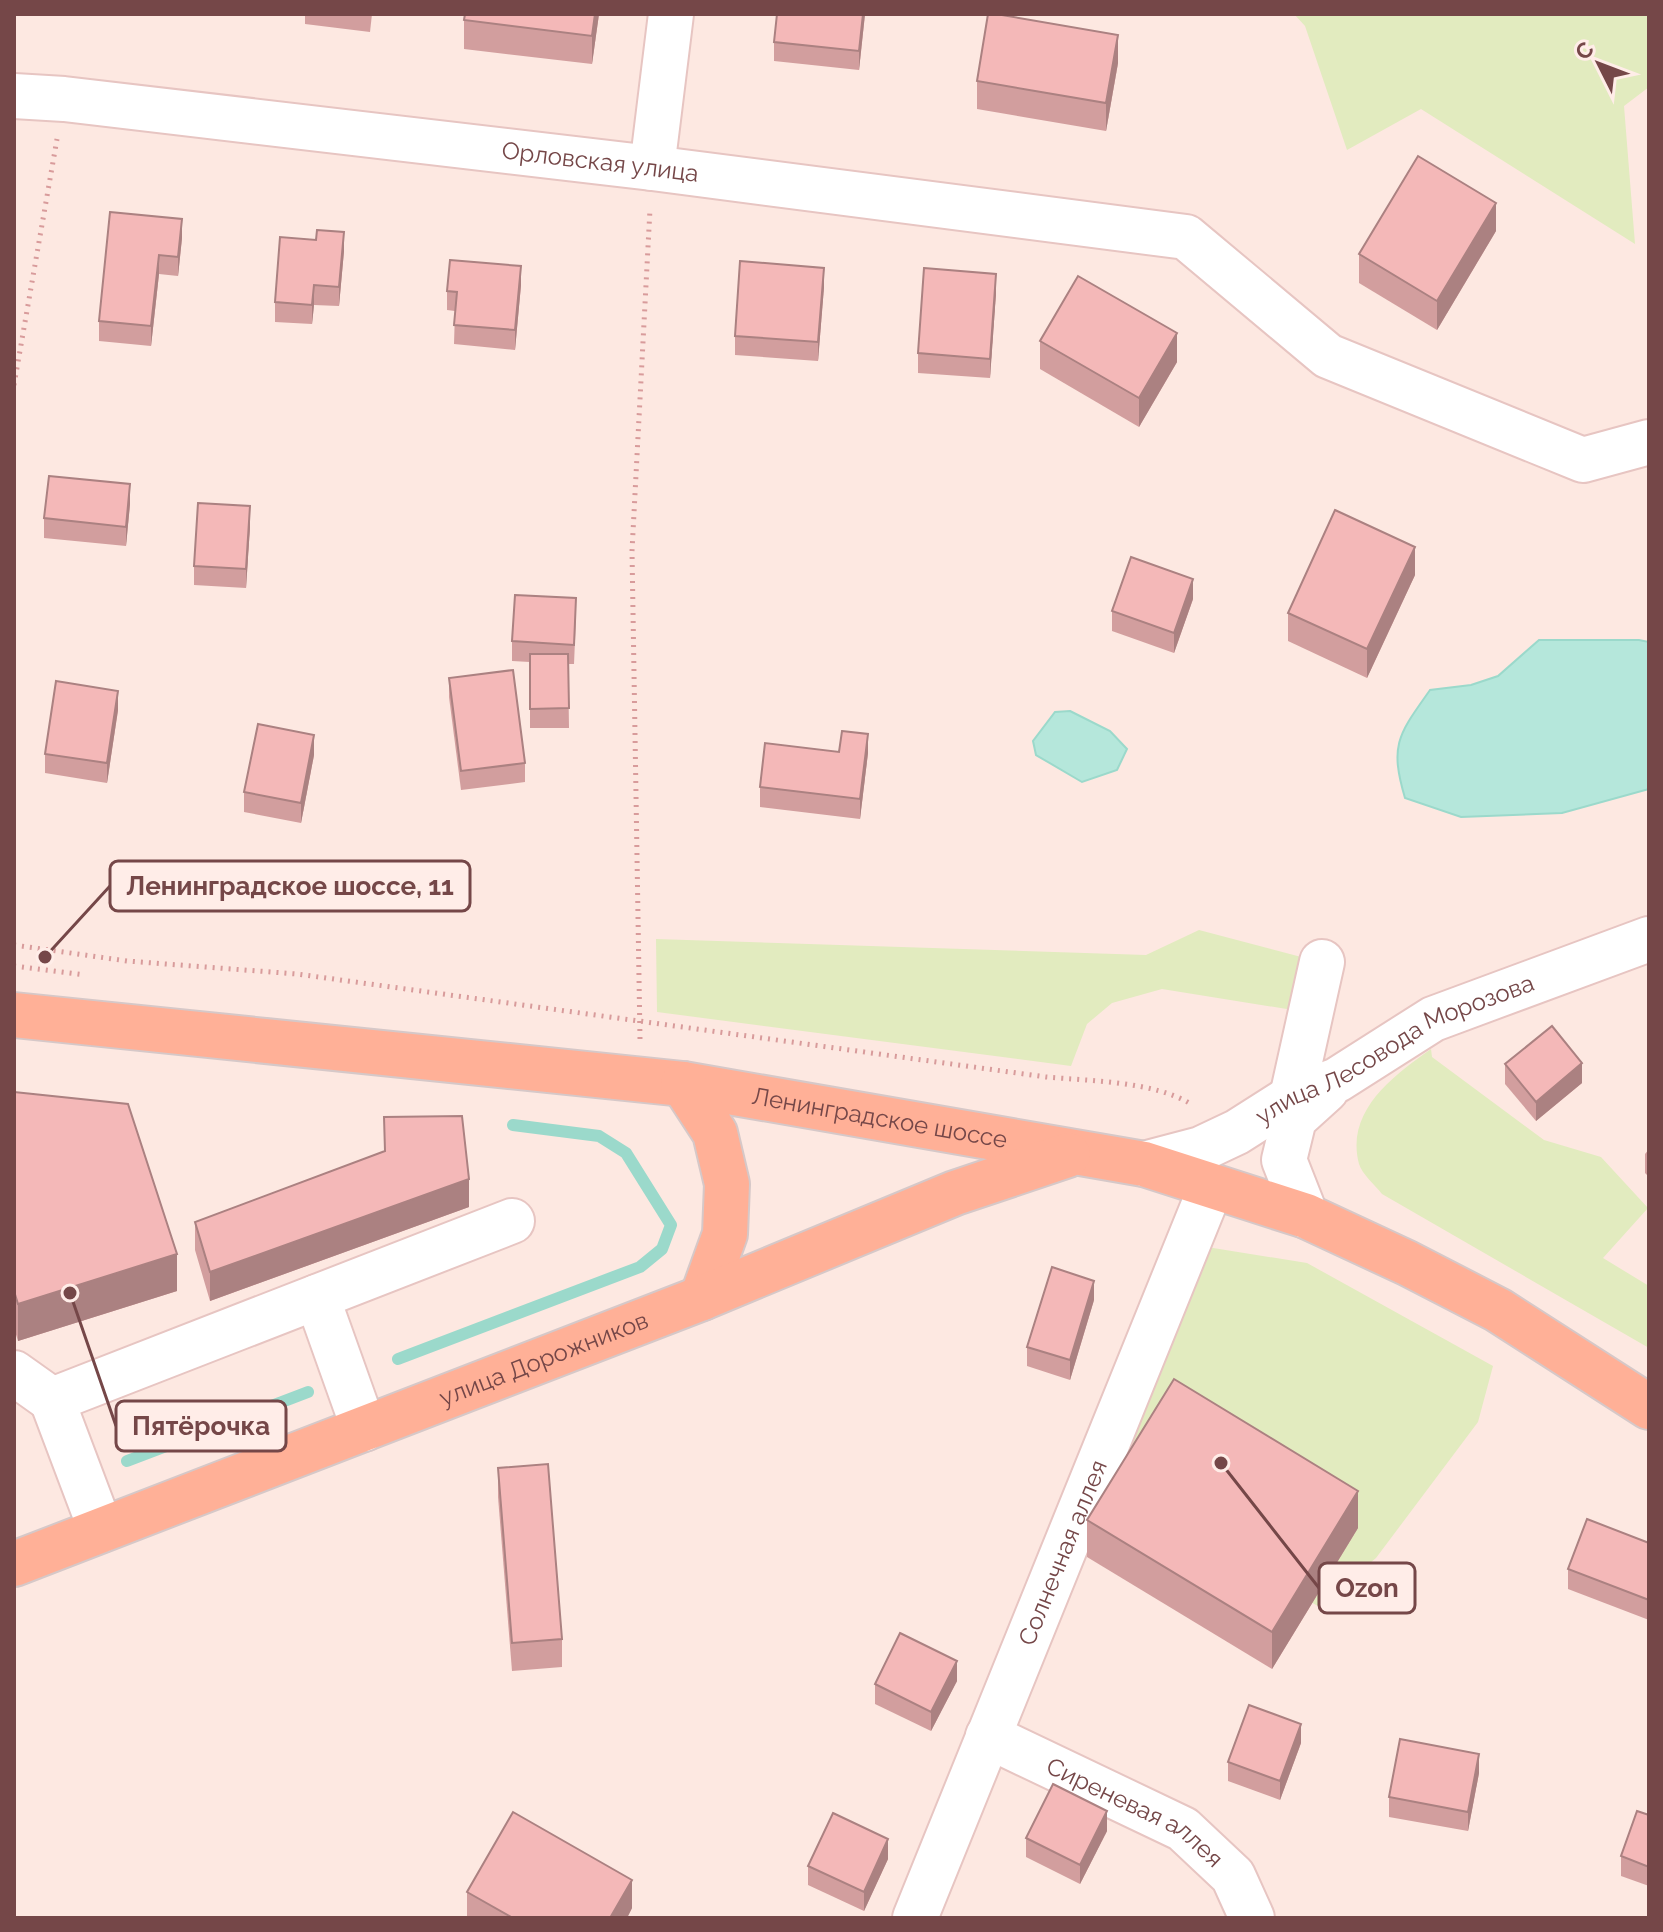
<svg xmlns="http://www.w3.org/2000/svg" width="1663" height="1932" font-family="Raleway,sans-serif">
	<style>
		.green { fill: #e2ebbf }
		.water { fill: #b5e7db; stroke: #9bd9cb; stroke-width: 2 }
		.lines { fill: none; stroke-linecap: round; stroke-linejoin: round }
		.stream { stroke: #9bd9cb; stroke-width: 12 }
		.minor-casing { stroke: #e7c5c2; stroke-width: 48 }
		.major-casing { stroke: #d6c8c8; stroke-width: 48 }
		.path { stroke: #d89b9b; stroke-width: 5; stroke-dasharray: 2 6; stroke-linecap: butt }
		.minor { stroke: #fff; stroke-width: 44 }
		.major { stroke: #ffb097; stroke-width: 44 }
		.wall { fill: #d29e9e }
		.shaded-wall { fill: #ab8181 }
		.building { fill: #f4b8b8; stroke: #ab8181; stroke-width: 2 }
		.labels { text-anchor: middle; stroke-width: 8; stroke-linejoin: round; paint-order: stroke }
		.street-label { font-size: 24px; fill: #754748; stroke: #ffede8 }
		.leader { fill: none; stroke: #754748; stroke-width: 3 }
		.callout-dot { fill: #754748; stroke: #ffede8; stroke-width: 3 }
		.callout { fill: #ffede8; stroke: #754748; stroke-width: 3 }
		.callout-label { font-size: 26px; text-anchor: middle; font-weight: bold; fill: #754748 }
	</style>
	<rect width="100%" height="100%" fill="#fde8e1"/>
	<g class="green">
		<polygon points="1294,14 1649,14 1649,87 1624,106 1635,244 1421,109 1347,150 1305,26"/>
		<polygon points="1199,930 1305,958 1293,1010 1162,989 1112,1003 1087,1024 1071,1066 657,1012 656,939 1146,955"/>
		<path d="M1431,1049L1432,1057L1544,1140L1601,1157L1648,1208L1603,1258L1649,1286V1348L1382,1194C1375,1185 1362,1174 1359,1164C1345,1111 1393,1076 1431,1049Z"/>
		<polygon points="1207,1247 1307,1263 1493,1366 1478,1422 1376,1558 1318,1606 1261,1575 1091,1540"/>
	</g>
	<g class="water">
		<path d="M1539,640H1639L1649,642V789L1562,813L1461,817L1405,798C1389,744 1399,734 1430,690L1471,685L1498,676Z"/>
		<polygon points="1070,711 1110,731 1127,749 1117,770 1082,782 1036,755 1033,741 1055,712"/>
	</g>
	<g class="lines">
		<g class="stream">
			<polyline points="398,1359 640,1267 662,1249 671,1225 626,1153 599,1136 513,1125"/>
			<polyline points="127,1461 308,1392"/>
		</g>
		<defs>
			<g id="minor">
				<path id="s1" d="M14,96L64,99L652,168L1186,237L1328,356L1583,460L1649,442"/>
				<polyline points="652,168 671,14"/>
				<polyline points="1292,1097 1322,962"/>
				<path id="s2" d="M1144,1164L1201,1149L1237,1132L1292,1097L1337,1080L1433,1019L1649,939"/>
				<polyline points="1306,1216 1284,1160 1294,1119 1326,1090"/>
				<polyline points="317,1297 364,1429"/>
				<polyline points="14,1373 52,1400"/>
				<polyline points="101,1530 52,1400 512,1221"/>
				<path id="s3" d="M988,1736L1183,1829L1233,1876L1252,1918"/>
				<path id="s4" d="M915,1918L1211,1187"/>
			</g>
			<g id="major">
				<path id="s5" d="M14,1015L683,1084L1144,1164L1306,1216L1407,1263L1498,1310L1649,1407"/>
				<polyline points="683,1084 715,1133 727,1184 725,1234 702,1298"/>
				<path id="s6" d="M14,1564L702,1298L955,1193L1068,1155"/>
			</g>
		</defs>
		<use href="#minor" class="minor-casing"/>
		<use href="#major" class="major-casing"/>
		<g class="path">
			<polyline points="14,385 57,139"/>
			<path d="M14,945L127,961L297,974L1046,1077C1090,1081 1153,1081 1191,1104"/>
			<polyline points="14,966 85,975"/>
			<polyline points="640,1039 632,551 650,209"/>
		</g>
		<use href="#minor" class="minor"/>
		<use href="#major" class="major"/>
	</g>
	<g class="wall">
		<polygon points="305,14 372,14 370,32 305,24"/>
		<polygon points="599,14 592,64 464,49 464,20"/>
		<polygon points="777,14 865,14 859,70 774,61 774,42"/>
		<polygon points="1118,63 1106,131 977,109 977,81"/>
		<polygon points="182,219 182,238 178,276 159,274 151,346 99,341 99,321"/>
		<polygon points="1496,231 1437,330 1359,283 1359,254"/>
		<polygon points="316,240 344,251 339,306 314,305 312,324 275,322 275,302"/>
		<polygon points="521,285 515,350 454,344 455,311 447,310 447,291"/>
		<polygon points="824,287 818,361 735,355 735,336"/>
		<polygon points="996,293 990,378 918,373 918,353"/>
		<polygon points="1040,341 1177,362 1139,427 1040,369"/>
		<polygon points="130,504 126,546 44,538 44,518"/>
		<polygon points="250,526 246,588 194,585 194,566"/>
		<polygon points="1415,575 1367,678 1288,641 1288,613"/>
		<polygon points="1193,599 1174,653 1112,631 1112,611"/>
		<polygon points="576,617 574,664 568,664 569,728 530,728 530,662 512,661 512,641"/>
		<polygon points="449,678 525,763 525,782 461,790 449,697"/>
		<polygon points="118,710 107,783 45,773 45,754"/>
		<polygon points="839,752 868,753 860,819 760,807 760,787"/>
		<polygon points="314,755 301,823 244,812 244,792"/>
		<polygon points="1505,1064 1582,1083 1536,1121 1505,1084"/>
		<polygon points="14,1092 177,1291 18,1341 14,1328"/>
		<polygon points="384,1117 469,1207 210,1301 195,1250 195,1222 384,1151"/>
		<polygon points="1649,1149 1649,1177 1645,1173 1645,1154"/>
		<polygon points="1094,1300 1070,1380 1027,1366 1027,1347"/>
		<polygon points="498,1468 562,1639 562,1667 512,1671 498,1497"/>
		<polygon points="1087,1520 1358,1528 1272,1669 1087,1557"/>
		<polygon points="1649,1543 1649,1620 1568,1589 1568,1569"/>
		<polygon points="957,1681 931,1731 875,1704 875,1684"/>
		<polygon points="1301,1743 1280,1800 1228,1781 1228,1762"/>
		<polygon points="1479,1773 1468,1831 1389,1817 1389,1797"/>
		<polygon points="1649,1815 1649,1886 1621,1876 1621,1856"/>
		<polygon points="1107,1831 1080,1884 1026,1857 1026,1838"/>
		<polygon points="888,1859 864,1911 808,1885 808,1866"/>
		<polygon points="467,1892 632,1908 627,1918 467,1918"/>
	</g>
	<g class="shaded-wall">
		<polygon points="595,14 599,14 592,64 592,36"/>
		<polygon points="863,14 865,14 859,70 859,51"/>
		<polygon points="1118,35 1118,63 1106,131 1106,103"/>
		<polygon points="1496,203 1496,231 1437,330 1437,301"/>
		<polygon points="182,219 182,238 178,276 178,257"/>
		<polygon points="344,232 344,251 339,306 339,287"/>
		<polygon points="159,255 159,274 151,346 151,326"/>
		<polygon points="521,266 521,285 515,350 515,330"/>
		<polygon points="824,268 824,287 818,361 818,342"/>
		<polygon points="996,274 996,293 990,378 990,359"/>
		<polygon points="314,285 314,305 312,324 312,305"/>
		<polygon points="1177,333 1177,362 1139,427 1139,398"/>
		<polygon points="130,484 130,504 126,546 126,527"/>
		<polygon points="250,506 250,526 246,588 246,569"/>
		<polygon points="1415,547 1415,575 1367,678 1367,649"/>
		<polygon points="1193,579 1193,599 1174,653 1174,633"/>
		<polygon points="118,691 118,710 107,783 107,763"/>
		<polygon points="868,734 868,753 860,819 860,799"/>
		<polygon points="314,735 314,755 301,823 301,803"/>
		<polygon points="1582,1063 1582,1083 1536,1121 1536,1102"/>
		<polygon points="469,1179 469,1207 210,1301 210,1272"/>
		<polygon points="177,1254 177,1291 18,1341 18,1304"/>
		<polygon points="1094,1281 1094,1300 1070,1380 1070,1360"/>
		<polygon points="1358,1491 1358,1528 1272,1669 1272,1632"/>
		<polygon points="957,1661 957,1681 931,1731 931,1712"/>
		<polygon points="1301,1724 1301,1743 1280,1800 1280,1781"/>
		<polygon points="1479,1754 1479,1773 1468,1831 1468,1812"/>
		<polygon points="1107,1811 1107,1831 1080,1884 1080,1865"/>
		<polygon points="888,1839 888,1859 864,1911 864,1892"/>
		<polygon points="632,1880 632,1908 627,1918 610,1918"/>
	</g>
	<g class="building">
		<polygon points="465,14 595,14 592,36 464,20"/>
		<polygon points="777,14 863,14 859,51 774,42"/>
		<polygon points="988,14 996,14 1118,35 1106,103 977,81"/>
		<polygon points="1418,156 1496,203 1437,301 1359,254"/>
		<polygon points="110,212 182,219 178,257 159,255 151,326 99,321"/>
		<polygon points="317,230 344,232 339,287 314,285 312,305 275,302 280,237 316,240"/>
		<polygon points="450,260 521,266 515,330 454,325 457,292 447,291"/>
		<polygon points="740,261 824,268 818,342 735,336"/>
		<polygon points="924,268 996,274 990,359 918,353"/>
		<polygon points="1078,276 1177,333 1139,398 1040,341"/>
		<polygon points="49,476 130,484 126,527 44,518"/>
		<polygon points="198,503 250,506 246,569 194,566"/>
		<polygon points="1335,510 1415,547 1367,649 1288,613"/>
		<polygon points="1131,557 1193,579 1174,633 1112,611"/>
		<polygon points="515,595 576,598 574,645 512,641"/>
		<polygon points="530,654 568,654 569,708 530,709"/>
		<polygon points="513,670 525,763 461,771 449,678"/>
		<polygon points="56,681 118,691 107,763 45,754"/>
		<polygon points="258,724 314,735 301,803 244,792"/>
		<polygon points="842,731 868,734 860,799 760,787 765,743 839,752"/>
		<polygon points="1552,1026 1582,1063 1536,1102 1505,1064"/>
		<polygon points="14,1092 128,1104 177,1254 18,1304 14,1291"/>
		<polygon points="462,1116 469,1179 210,1272 195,1222 385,1151 384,1117"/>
		<polygon points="1052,1267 1094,1281 1070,1360 1027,1347"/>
		<polygon points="1174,1379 1358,1491 1272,1632 1087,1520"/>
		<polygon points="548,1464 562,1639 512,1643 498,1468"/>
		<polygon points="1587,1519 1649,1543 1649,1600 1568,1569"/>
		<polygon points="900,1633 957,1661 931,1712 875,1684"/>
		<polygon points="1249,1705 1301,1724 1280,1781 1228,1762"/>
		<polygon points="1400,1739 1479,1754 1468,1812 1389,1797"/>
		<polygon points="1053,1784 1107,1811 1080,1865 1026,1838"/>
		<polygon points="1637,1811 1649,1815 1649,1867 1621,1856"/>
		<polygon points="513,1812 632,1880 610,1918 513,1918 467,1892"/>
		<polygon points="833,1813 888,1839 864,1892 808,1866"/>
	</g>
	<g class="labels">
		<g class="street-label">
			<text dy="8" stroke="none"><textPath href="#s1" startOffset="590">Орловская улица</textPath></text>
			<text dy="8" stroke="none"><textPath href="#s2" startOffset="278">улица Лесовода Морозова</textPath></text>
			<text dy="8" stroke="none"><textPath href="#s5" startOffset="872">Ленинградское шоссе</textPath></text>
			<text dy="8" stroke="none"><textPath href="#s6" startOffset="568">улица Дорожников</textPath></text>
			<text dy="8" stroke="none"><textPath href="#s4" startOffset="394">Солнечная аллея</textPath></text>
			<text dy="8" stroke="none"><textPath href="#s3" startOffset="166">Сиреневая аллея</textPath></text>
		</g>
	</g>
	<path class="leader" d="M45 957L110 886M70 1293L116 1426M1221 1463L1319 1588"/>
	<g class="callout-dot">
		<circle cx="45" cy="957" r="8"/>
		<circle cx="70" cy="1293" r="8"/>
		<circle cx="1221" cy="1463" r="8"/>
	</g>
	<g class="callout">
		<rect x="110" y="861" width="360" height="50" rx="8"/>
		<rect x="116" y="1401" width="170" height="50" rx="8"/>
		<rect x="1319" y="1563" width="96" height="50" rx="8"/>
	</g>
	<g class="callout-label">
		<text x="290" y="895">Ленинградское шоссе, 11</text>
		<text x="201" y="1435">Пятёрочка</text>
		<text x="1367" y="1597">Ozon</text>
	</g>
	<rect width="1663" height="1932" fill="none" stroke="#754748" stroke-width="32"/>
	<g transform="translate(1599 64) rotate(312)" stroke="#ffede8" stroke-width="6" paint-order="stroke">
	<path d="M0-6L14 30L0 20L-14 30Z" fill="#754748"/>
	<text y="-12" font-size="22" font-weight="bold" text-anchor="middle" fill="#754748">С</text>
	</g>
</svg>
